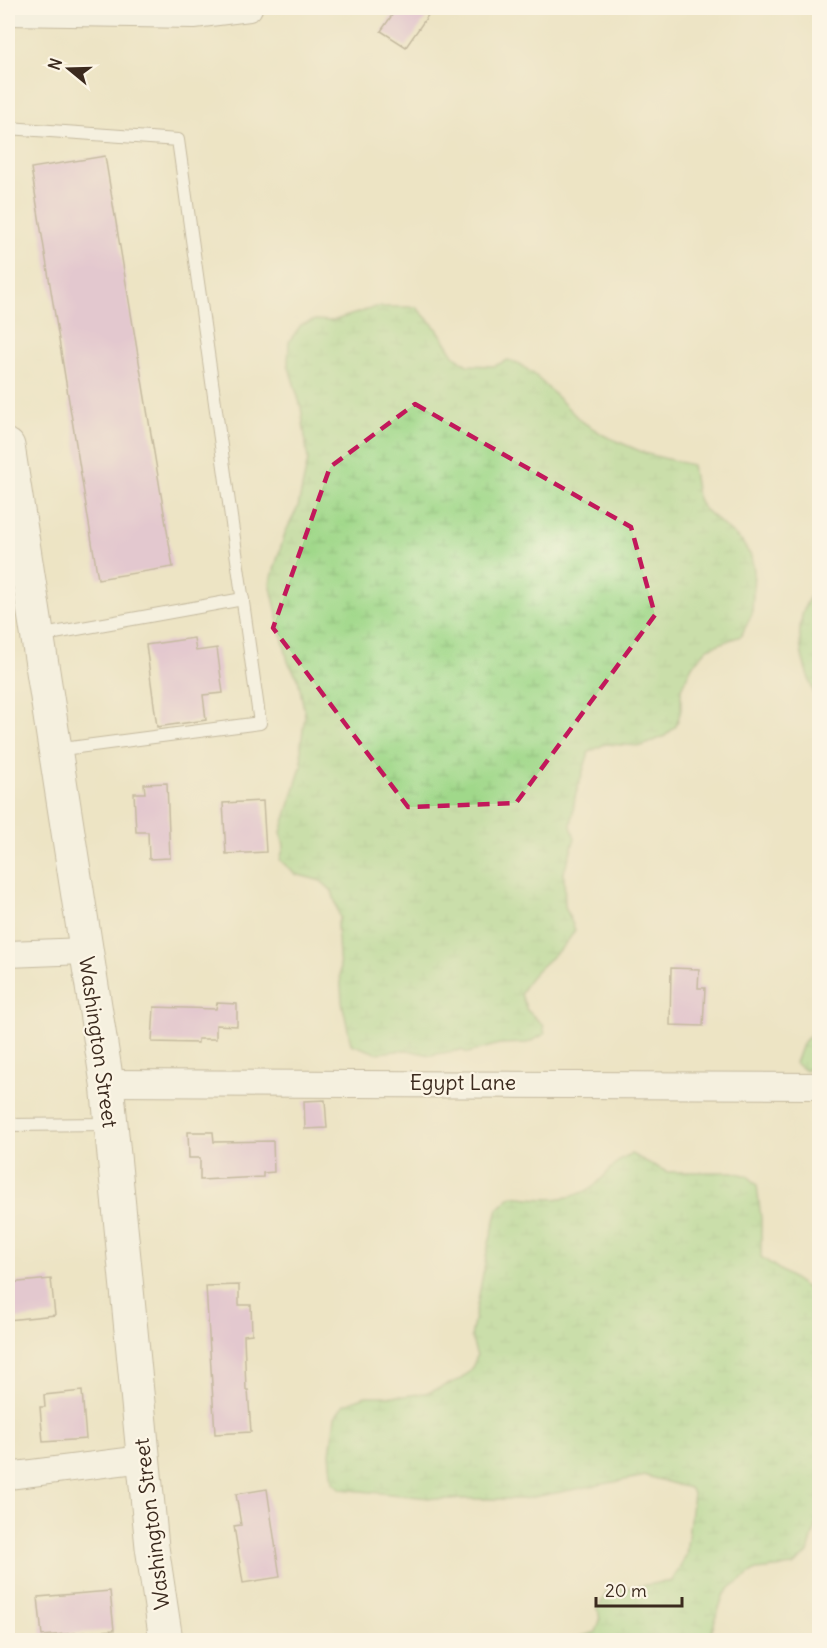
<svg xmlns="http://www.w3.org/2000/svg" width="827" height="1648" font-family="Delius,sans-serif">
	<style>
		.wetland { fill: url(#wetland-marsh); stroke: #6e8154; stroke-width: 1.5 }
		.building { fill: #d8a6db }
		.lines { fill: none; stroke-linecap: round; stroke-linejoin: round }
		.service-casing { stroke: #948771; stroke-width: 14 }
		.minor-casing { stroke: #948771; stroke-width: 28 }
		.secondary-casing { stroke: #948771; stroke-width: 35 }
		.service { stroke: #fff; stroke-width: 12 }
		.minor { stroke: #fff; stroke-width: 26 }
		.secondary { stroke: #fff; stroke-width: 33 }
		.marked { fill: none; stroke: #c2185b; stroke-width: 4.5; stroke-dasharray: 12 8; stroke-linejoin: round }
		.labels { text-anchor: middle; stroke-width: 4.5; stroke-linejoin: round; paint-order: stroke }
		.street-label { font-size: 21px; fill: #3b2a1e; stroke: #fcf5e5 }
	</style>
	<defs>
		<pattern id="wetland-marsh" width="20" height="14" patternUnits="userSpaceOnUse" patternTransform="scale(1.5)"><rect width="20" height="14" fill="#a0d88a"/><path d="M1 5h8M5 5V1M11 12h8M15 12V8" fill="none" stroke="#8bba77"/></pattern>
	</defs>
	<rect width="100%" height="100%" fill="#fcf5e5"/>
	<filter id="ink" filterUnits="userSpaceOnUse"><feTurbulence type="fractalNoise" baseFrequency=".0167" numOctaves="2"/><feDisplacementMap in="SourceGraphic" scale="12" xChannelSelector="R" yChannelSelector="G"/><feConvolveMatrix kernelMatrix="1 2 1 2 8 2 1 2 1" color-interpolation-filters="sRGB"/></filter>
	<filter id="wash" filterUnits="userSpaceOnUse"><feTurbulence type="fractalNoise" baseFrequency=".008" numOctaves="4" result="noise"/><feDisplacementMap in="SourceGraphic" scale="24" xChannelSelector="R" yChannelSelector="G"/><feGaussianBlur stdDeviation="1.35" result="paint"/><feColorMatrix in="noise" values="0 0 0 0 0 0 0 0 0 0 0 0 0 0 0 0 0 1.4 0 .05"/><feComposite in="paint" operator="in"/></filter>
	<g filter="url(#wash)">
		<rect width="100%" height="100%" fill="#ede4c4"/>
		<g class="wetland">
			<path d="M376,307H416L438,330L454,355L467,365L494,366L508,360L518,363L535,375L581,421L605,436L647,454L692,465L697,496L702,507L742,542L751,556L754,570L752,614L741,636L708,648L692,666L681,689V710L676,726L665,736L642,746L605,744L589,752L575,797L571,826L575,838L564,872L565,906L575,930C562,955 530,968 521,994L527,1010L543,1025L545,1034L527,1043L499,1044L468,1053L461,1050L430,1055L407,1050L376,1053L351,1044L342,1002L337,925L340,918L332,891L321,881L295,874L280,860L284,846L281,832L302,764L301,745L305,715L298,678L288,662L270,583L285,533L298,507L308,460L301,407L288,364L289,342L301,325L315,320L332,321Z"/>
			<path d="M819,590V707C809,677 794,648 802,616C805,604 808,596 819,590Z"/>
			<polygon points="819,1026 819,1065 805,1071 795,1063 802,1044"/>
			<path d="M631,1154L667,1172H733L748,1176L757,1185L761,1219V1257L807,1288L819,1293L820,1510L808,1553L793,1566L756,1570L731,1587L723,1596L709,1640H569L596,1632L600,1620L598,1609L607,1591L672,1581L686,1555L693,1493L689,1488L646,1476L523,1499H439L341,1489L333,1482L330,1454L335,1417L344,1404L366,1396H405L430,1392L461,1379L471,1370L477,1356L471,1337L488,1247L498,1209L512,1196C540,1199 570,1204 595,1185C608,1174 615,1160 631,1154Z"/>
		</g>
		<g id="blocks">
			<g class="building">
				<polygon points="397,8 433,8 406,47 381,31"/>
				<polygon points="105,156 173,567 98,579 31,168"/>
				<polygon points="194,638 196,651 217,648 223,693 203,695 206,720 157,727 146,645"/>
				<polygon points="167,783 170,858 149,859 148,832 136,832 134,793 145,793 144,784"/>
				<polygon points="263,801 266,852 226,854 223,803"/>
				<polygon points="671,968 699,969 698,988 705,988 703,1026 670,1025"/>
				<polygon points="217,1003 237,1004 237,1026 216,1025 216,1039 198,1039 198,1043 152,1042 154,1007 216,1009"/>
				<polygon points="325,1100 327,1128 305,1129 304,1101"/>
				<polygon points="188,1132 213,1132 214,1142 273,1141 274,1172 263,1173 263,1177 200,1180 200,1158 189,1158"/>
				<polygon points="51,1279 55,1315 8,1320 8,1283"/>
				<polygon points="239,1285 239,1305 251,1305 252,1334 244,1335 246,1390 248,1390 251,1432 215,1434 206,1286"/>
				<polygon points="82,1391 86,1439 43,1442 40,1407 45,1407 44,1395"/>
				<polygon points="267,1489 280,1577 243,1583 234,1526 241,1525 236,1494"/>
				<polygon points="110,1591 114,1630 42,1636 38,1597"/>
			</g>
		</g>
	</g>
	<g filter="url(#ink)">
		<use href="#blocks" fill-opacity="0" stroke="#948771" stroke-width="1.5"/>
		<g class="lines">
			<defs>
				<g id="service">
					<polyline points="8,128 178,140 260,723 55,750"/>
					<polyline points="38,636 243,599"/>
					<polyline points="8,1125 108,1124"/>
				</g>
				<g id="minor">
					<polyline points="8,12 194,15 249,8"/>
					<polyline points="8,954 85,951"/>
					<polyline points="107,1083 820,1086"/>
					<polyline points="8,1476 143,1459"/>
				</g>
				<polyline id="secondary" points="8,446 107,1083 152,1547 166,1640"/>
			</defs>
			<use href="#service" class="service-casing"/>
			<use href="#minor" class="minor-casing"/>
			<use href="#secondary" class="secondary-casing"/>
			<use href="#service" class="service"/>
			<use href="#minor" class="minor"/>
			<use href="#secondary" class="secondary"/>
		</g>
	</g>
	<path d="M0 0H827V1648H0ZM415,404L631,527L655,615L516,803L408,807L273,628L330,467Z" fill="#ede4c4" fill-opacity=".55" fill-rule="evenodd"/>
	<path class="marked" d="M415,404L631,527L655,615L516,803L408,807L273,628L330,467Z"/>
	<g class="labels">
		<g class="street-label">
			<text transform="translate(98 1042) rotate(82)" y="7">Washington Street</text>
			<text x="463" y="1090">Egypt Lane</text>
			<text transform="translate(152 1524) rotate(-97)" y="7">Washington Street</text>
		</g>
	</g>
	<rect width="827" height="1648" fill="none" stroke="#fcf5e5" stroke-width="30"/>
	<g transform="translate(69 69) rotate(289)" stroke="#fcf5e5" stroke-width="4.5" paint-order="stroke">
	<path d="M0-4.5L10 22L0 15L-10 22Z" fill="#3b2a1e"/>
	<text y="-9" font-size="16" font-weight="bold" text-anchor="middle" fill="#3b2a1e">N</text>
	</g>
	<path d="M596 1597v9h86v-9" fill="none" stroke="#3b2a1e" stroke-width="3"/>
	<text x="605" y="1597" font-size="18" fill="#3b2a1e" stroke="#fcf5e5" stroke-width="4.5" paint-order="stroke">20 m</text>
</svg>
